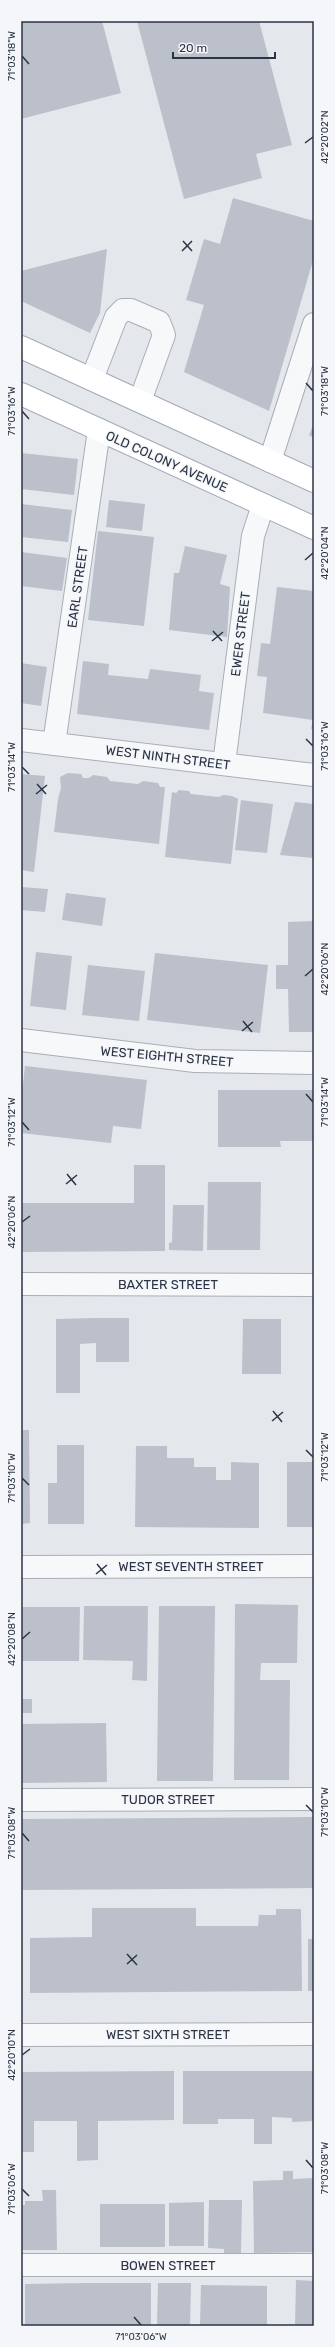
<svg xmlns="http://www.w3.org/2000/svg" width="335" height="2347" font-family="Rubik,sans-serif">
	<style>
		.building { fill: #bbc0ca }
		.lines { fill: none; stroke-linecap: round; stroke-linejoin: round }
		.minor-casing { stroke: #a9aeb7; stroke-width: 24 }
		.major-casing { stroke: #a3abb8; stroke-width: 24 }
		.minor { stroke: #f7f8fa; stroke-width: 22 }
		.major { stroke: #fff; stroke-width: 22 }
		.ticks { fill: none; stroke: #2b3445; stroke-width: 1.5 }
		.labels { text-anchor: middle; stroke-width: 3; stroke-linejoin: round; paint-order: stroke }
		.street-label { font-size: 13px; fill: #2b3445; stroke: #f4f6f9 }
		.neatline { fill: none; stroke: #2b3445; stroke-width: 1.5 }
		.ticks-label { font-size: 10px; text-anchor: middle; fill: #2b3445 }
	</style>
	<rect width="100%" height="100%" fill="#e4e7ec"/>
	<g class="building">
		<polygon points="21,21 102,21 121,93 21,119"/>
		<polygon points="137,21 259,21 292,145 256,154 262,178 184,199"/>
		<polygon points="233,198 314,221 314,257 269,411 184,372 204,305 186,300 204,239 220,244"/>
		<polygon points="107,249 100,313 90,333 21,301 21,271"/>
		<polygon points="314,423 314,438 309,435"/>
		<polygon points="21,453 78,459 74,495 21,489"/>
		<polygon points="109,500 145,504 142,531 106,527"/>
		<polygon points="21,504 72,510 68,542 21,537"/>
		<polygon points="98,531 154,537 144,626 88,620"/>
		<polygon points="185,546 227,555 220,584 230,587 227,637 169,630 174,573 179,573"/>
		<polygon points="21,552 67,558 62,591 21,586"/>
		<polygon points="277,587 314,591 314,730 311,729 313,720 263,713 267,677 257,676 261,643 270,644"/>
		<polygon points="83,661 109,664 108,675 148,679 150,669 201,675 199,691 214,693 209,730 77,714"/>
		<polygon points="21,663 47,667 41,706 21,703"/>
		<polygon points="68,773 81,774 83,778 89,778 93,775 107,777 110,781 138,784 143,781 158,783 160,787 165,787 159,844 54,832 58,799 61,788 60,777"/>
		<polygon points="21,774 45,776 34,872 21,870"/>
		<polygon points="179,790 189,791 191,794 219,797 223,795 232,796 238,799 231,864 165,857 172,792 176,793"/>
		<polygon points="241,800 273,804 267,853 235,850"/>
		<polygon points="295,802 314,804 314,858 280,855"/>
		<polygon points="21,887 48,889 45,912 21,910"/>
		<polygon points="66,893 106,898 102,926 62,920"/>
		<polygon points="314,921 314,1032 289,1032 288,989 276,989 276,965 288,965 288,922"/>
		<polygon points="36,952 72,956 66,1010 30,1006"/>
		<polygon points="155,953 268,965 260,1033 147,1020"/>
		<polygon points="88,965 145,971 139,1021 82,1015"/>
		<polygon points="25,1066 147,1080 141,1129 113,1126 111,1143 21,1133 21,1102"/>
		<polygon points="218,1090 314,1090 314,1141 280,1141 281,1147 218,1147"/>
		<polygon points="134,1165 165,1165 165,1251 21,1252 21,1203 134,1203"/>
		<polygon points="208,1182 261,1182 260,1250 207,1250"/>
		<polygon points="173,1205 204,1205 203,1251 169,1250 169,1243 172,1242"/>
		<polygon points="96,1318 129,1318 129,1362 96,1362 96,1343 80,1344 80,1393 56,1393 56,1319"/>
		<polygon points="243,1319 281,1319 281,1374 242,1374"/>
		<polygon points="21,1430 29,1430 30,1523 21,1524"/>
		<polygon points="57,1445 84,1445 84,1524 48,1524 48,1483 57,1483"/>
		<polygon points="136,1446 167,1446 167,1458 194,1458 194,1467 216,1467 216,1480 231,1480 231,1462 259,1463 259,1528 135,1527"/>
		<rect x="287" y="1462" width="27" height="65"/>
		<polygon points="235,1604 298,1605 297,1663 261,1663 260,1680 290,1680 289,1780 234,1780"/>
		<polygon points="84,1606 148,1606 147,1681 132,1680 133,1661 83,1660"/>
		<polygon points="159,1606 215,1606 213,1781 157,1781"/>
		<polygon points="21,1607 80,1607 79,1661 21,1661"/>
		<rect x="21" y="1699" width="11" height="14"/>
		<polygon points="106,1723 107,1782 21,1783 21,1724"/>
		<polygon points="314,1817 314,1888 21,1890 21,1819"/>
		<polygon points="92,1908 196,1908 196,1926 258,1926 259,1915 276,1915 276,1909 301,1909 302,1991 30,1993 30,1938 92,1937"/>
		<rect x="308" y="1939" width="6" height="52"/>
		<polygon points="174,2071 174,2120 98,2121 98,2160 77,2161 77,2121 34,2121 34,2152 21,2152 21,2072"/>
		<polygon points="183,2071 314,2071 314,2121 292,2122 292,2118 272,2117 272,2144 254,2144 254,2119 218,2119 218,2124 183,2124"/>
		<polygon points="283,2171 293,2171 293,2179 314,2178 314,2252 254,2253 253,2181 283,2180"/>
		<polygon points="42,2190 56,2190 57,2250 21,2250 21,2205 25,2205 25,2201 43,2201"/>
		<polygon points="209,2200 242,2200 241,2253 224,2253 224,2249 208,2248"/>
		<polygon points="204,2202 204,2246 169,2246 169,2203"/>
		<rect x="100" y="2204" width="65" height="43"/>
		<polygon points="296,2280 314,2281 314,2326 295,2326"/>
		<polygon points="86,2283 151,2283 151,2326 25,2326 25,2284"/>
		<polygon points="158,2283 191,2283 190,2326 157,2326"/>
		<polygon points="201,2285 267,2286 267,2326 200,2326"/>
	</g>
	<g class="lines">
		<defs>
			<g id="minor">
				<polyline points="92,379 116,317 123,310 131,310 159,322 164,335 140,401"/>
				<polyline points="270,461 314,324"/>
				<polyline points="21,740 314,775"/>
				<polyline points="54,744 99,430"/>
				<polyline points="224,764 253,536 263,505"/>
				<polyline points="21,1040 195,1061 314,1063"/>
				<polyline points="21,1284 314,1285"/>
				<polyline points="21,1567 314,1566"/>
				<polyline points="21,1800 314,1799"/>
				<polyline points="21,2035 314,2034"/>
				<polyline points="21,2265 314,2265"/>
			</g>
			<g id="major">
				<polyline points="21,347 314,481"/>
				<polyline points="21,394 314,528"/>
			</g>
		</defs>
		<use href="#minor" class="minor-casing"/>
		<use href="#major" class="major-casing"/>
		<use href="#minor" class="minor"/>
		<use href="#major" class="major"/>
	</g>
	<path class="ticks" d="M22,56L29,64M305,143L313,137M183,241L192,251M182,251L192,241M306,383L313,391M22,411L29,419M305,560L313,553M213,631L222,641M212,641L223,632M306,739L313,746M22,767L29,774M37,784L46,794M36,794L47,785M305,976L313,969M243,1021L252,1032M242,1031L253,1022M306,1094L313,1102M22,1122L29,1130M67,1174L76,1185M66,1184L77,1175M22,1222L30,1216M273,1411L282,1422M272,1421L283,1412M306,1450L313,1457M22,1478L29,1485M97,1564L106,1575M96,1574L107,1565M22,1639L30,1632M306,1805L313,1812M22,1833L29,1841M127,1954L137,1965M127,1964L137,1955M22,2055L30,2049M306,2160L313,2168M22,2189L29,2196M134,2317L141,2325"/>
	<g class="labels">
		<g class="street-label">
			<text transform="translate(167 461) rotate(24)" y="5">OLD COLONY AVENUE</text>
			<text transform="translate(77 587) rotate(-82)" y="5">EARL STREET</text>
			<text transform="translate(240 634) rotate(-83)" y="5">EWER STREET</text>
			<text transform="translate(168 757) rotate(7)" y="5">WEST NINTH STREET</text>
			<text transform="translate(167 1056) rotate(5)" y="5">WEST EIGHTH STREET</text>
			<text x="168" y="1289">BAXTER STREET</text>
			<text x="191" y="1571">WEST SEVENTH STREET</text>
			<text x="168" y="1804">TUDOR STREET</text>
			<text x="168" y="2039">WEST SIXTH STREET</text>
			<text x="168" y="2270">BOWEN STREET</text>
		</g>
	</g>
	<rect width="335" height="2347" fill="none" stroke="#f4f6f9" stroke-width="44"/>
	<path d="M173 52v6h102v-6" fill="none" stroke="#2b3445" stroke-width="2"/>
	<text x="179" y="52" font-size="12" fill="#2b3445" stroke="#f4f6f9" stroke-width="3" paint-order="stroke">20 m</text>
	<rect x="22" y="22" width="291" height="2303" class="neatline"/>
	<g class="ticks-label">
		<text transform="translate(11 56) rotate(-90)" y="4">71°03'18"W</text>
		<text transform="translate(324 137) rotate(-90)" y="4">42°20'02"N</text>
		<text transform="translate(324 391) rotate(-90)" y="4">71°03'18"W</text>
		<text transform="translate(11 411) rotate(-90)" y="4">71°03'16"W</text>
		<text transform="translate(324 553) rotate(-90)" y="4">42°20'04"N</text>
		<text transform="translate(324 746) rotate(-90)" y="4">71°03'16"W</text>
		<text transform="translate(11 767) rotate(-90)" y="4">71°03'14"W</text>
		<text transform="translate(324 969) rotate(-90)" y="4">42°20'06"N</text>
		<text transform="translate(324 1102) rotate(-90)" y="4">71°03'14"W</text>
		<text transform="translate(11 1122) rotate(-90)" y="4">71°03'12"W</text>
		<text transform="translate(11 1222) rotate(-90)" y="4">42°20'06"N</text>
		<text transform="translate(324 1457) rotate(-90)" y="4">71°03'12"W</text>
		<text transform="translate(11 1478) rotate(-90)" y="4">71°03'10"W</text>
		<text transform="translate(11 1639) rotate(-90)" y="4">42°20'08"N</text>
		<text transform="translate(324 1812) rotate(-90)" y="4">71°03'10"W</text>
		<text transform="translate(11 1833) rotate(-90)" y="4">71°03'08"W</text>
		<text transform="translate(11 2055) rotate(-90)" y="4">42°20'10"N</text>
		<text transform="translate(324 2168) rotate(-90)" y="4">71°03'08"W</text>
		<text transform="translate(11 2189) rotate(-90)" y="4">71°03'06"W</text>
		<text x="141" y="2340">71°03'06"W</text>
	</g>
</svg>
